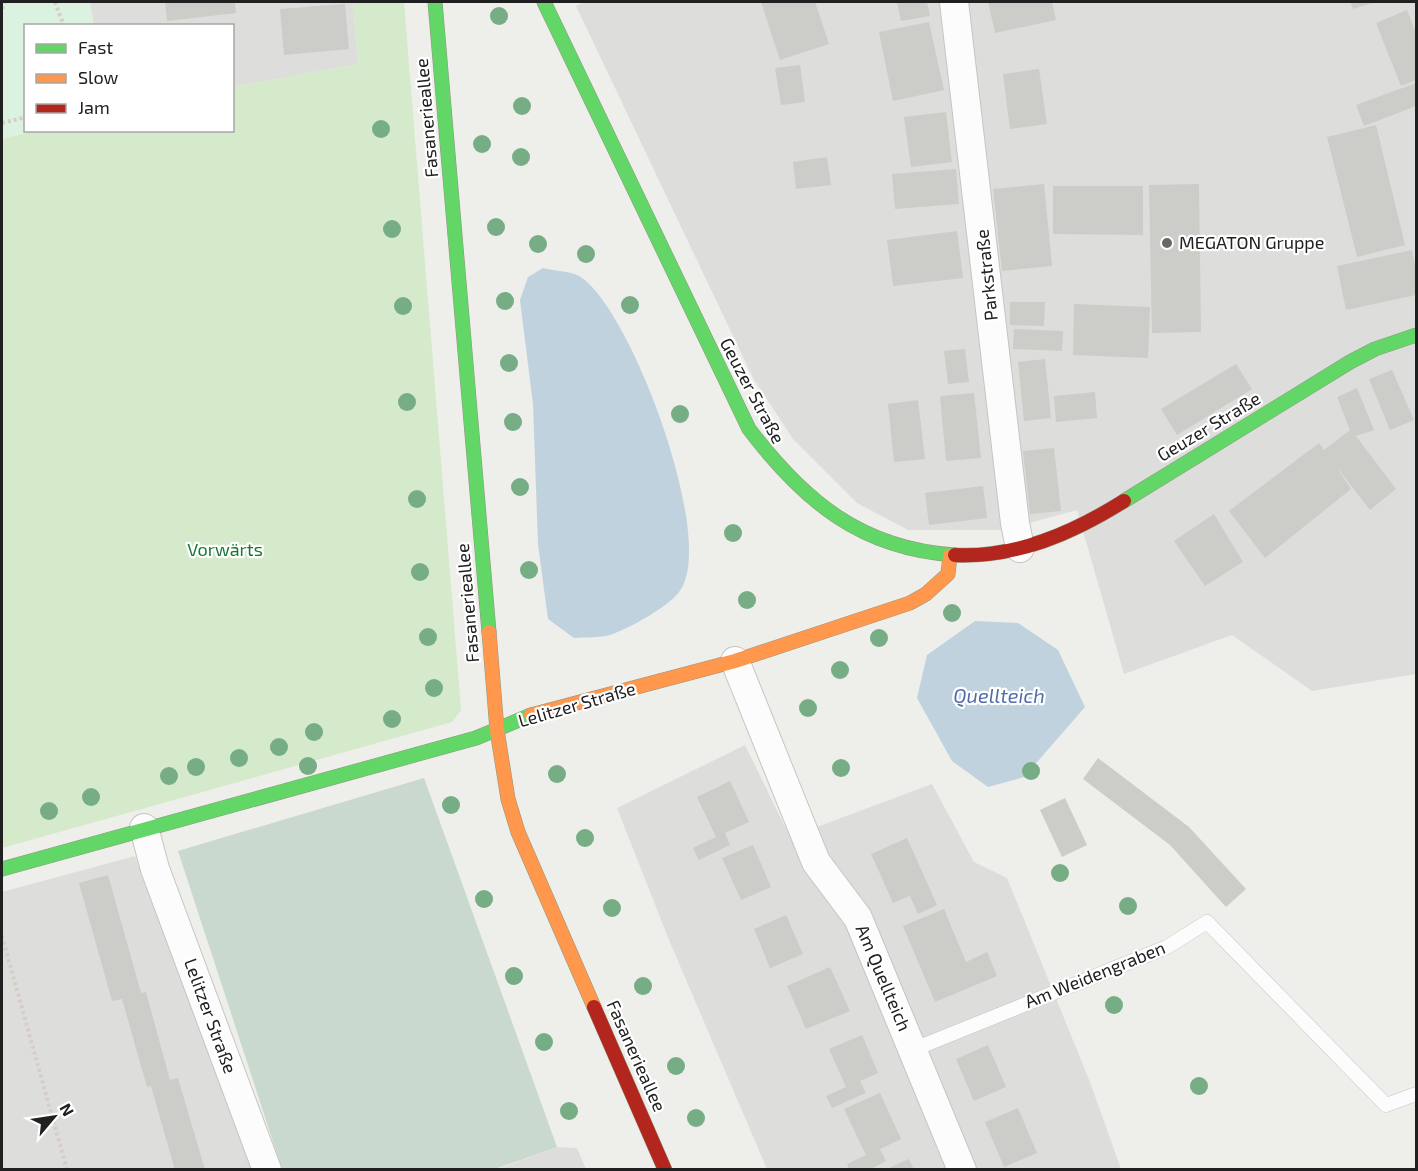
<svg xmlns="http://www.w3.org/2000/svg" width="1418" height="1171" font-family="'Exo 2',sans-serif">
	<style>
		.residential { fill: #dddddb }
		.grass { fill: #d5e9cb }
		.cemetery { fill: #c9d9cd }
		.park { fill: #daf2df }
		.water { fill: #c0d2de }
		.building { fill: #ccccc9 }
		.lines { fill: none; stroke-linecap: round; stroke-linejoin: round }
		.lane-casing { stroke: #c5c5c4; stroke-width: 15 }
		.street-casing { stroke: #c5c5c4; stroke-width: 30 }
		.fast-casing { stroke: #929783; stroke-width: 15 }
		.slow-casing { stroke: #929783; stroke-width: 15 }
		.jam-casing { stroke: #929783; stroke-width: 15 }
		.path { stroke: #d6cdc9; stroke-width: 4; stroke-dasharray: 3 3; stroke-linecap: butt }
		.lane { stroke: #fcfcfc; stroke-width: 14 }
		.street { stroke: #fcfcfc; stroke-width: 28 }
		.fast { stroke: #63d668; stroke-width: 14 }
		.slow { stroke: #ff974d; stroke-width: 14 }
		.jam { stroke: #b3261e; stroke-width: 14 }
		.tree { fill: #77ad85 }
		.poi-dot { fill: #686867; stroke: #fff; stroke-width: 2 }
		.labels { text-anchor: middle; stroke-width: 4.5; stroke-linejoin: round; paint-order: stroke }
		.street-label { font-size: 18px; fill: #202020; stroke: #fff }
		.poi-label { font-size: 18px; fill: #202020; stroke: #fff; text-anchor: start }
		.park-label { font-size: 18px; fill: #157732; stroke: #fff }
		.water-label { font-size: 20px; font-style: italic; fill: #546da8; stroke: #fff }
	</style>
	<rect width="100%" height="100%" fill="#eeeeea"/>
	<g class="residential">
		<polygon points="2,2 353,2 358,64 233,87 232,26 26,26 26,130 2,139"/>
		<polygon points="585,2 1416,2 1416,674 1312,691 1232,635 1124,674 1077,510 1003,530 908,530 857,503 793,439 753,378 576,6"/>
		<polygon points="745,745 790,837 932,784 974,862 1007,878 1090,1082 1121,1169 767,1169 669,940 617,808"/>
		<polygon points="135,856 256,1169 2,1170 2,892"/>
		<polygon points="557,1147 577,1148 586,1169 495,1170"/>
	</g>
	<polygon class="grass" points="353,2 404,2 461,710 452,722 2,848 2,139 35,130 232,130 233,87 358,64"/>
	<polygon class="cemetery" points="424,778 557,1147 495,1169 282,1169 178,851"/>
	<polygon class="park" points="2,2 90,2 94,25 26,26 26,130 35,131 2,139"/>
	<g class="water">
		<path d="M543,268C553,271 570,271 579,276C630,305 719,543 679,592C668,607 628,629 610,635C599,638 585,637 574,638L548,619L538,544L533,404L520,300L528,277Z"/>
		<polygon points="975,621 1018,623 1058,650 1085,707 1024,777 988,787 952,761 917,698 927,655"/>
	</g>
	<g class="building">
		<polygon points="165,2 235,2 236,13 167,21"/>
		<polygon points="761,2 815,2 829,44 780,60"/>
		<polygon points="897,2 927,2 930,16 901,21"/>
		<polygon points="988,2 1052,2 1056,20 995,33"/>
		<polygon points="1350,2 1376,2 1353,9"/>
		<polygon points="345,4 349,49 284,55 280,9"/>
		<polygon points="1407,10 1416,33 1416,80 1401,86 1376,23"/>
		<polygon points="929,22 944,90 893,101 879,32"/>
		<polygon points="800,65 805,102 781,105 775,68"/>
		<polygon points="1039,69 1047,124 1010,129 1003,74"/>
		<polygon points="1416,83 1416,106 1364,126 1356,105"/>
		<polygon points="946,112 952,162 911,167 904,117"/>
		<polygon points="1376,125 1405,245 1357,257 1327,137"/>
		<polygon points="827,157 831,185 796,189 793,162"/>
		<polygon points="956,169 959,204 895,209 892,174"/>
		<polygon points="1044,184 1052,266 1002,271 993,189"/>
		<polygon points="1199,184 1201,332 1152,333 1149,185"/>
		<polygon points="1053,186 1143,186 1143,235 1053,234"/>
		<polygon points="957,231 963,278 893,286 887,240"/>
		<polygon points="1412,250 1416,270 1416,295 1346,310 1337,266"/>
		<polygon points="1010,302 1045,302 1044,326 1010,325"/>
		<polygon points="1074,304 1150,307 1148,358 1073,355"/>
		<polygon points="1014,329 1063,331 1062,351 1013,349"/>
		<polygon points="965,349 969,382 948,384 944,351"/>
		<polygon points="1045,359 1051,418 1024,421 1018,362"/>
		<polygon points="1236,364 1252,389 1177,435 1161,409"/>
		<polygon points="1392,370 1414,420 1390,430 1369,379"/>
		<polygon points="1357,388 1374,430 1356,436 1396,489 1370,510 1336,466 1351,489 1265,558 1229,511 1319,443 1324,450 1350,430 1337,397"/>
		<polygon points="1095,392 1097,418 1056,422 1054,396"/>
		<polygon points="974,393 981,458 946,461 940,396"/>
		<polygon points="918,400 925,459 894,462 888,404"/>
		<polygon points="1054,448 1061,511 1030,514 1023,451"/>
		<polygon points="983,486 987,518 929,525 925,493"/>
		<polygon points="1214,514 1243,562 1205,586 1174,541"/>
		<polygon points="1098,758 1189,827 1246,889 1226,907 1170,845 1083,779"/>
		<polygon points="730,781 749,822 725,833 730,845 699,860 693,848 716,837 697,797"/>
		<polygon points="1065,798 1087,845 1062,857 1040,810"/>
		<polygon points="907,838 937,905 918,914 910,896 893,903 871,854"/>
		<polygon points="753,845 771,887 741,900 722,858"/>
		<polygon points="108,875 141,993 146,992 170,1080 178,1078 205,1170 175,1170 151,1086 147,1087 122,999 112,1001 79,883"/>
		<polygon points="944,909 966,962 987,952 997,976 935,1002 903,926"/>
		<polygon points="786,915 803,954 770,968 754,929"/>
		<polygon points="830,967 850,1011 806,1029 787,986"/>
		<polygon points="862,1035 878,1073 860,1081 866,1093 832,1108 826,1096 846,1087 829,1049"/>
		<polygon points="988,1045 1006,1087 974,1101 956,1059"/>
		<polygon points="880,1093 901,1139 880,1149 886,1161 869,1170 849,1170 847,1164 866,1155 844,1109"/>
		<polygon points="1018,1108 1037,1153 1004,1167 985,1122"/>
		<polygon points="909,1159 914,1170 885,1170"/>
	</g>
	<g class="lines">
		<defs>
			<polyline id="lane" points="912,1050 1167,947 1207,922 1386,1105 1416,1094"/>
			<g id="street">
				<polyline points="954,2 1015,523 1020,548"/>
				<polyline points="735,661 816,862 858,918 962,1170"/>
				<polyline points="144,828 155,869 267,1170"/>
			</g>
			<g id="fast">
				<polyline points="435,2 489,632"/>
				<path d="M544,2L749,429C804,501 861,549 955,555"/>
				<polyline points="1124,501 1350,362 1375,349 1416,335"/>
				<polyline points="2,869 476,738 531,715"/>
			</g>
			<g id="slow">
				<polyline points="489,632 497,730 508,799 518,832 594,1007"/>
				<polyline points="531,715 735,661 910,603 926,594 948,574 950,556"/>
			</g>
			<g id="jam">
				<path d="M955,555C1016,558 1073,533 1124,501"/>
				<polyline points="594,1007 665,1170"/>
			</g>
		</defs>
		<use href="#lane" class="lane-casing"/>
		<use href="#street" class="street-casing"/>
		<use href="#fast" class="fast-casing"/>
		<use href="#slow" class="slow-casing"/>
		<use href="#jam" class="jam-casing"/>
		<g class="path">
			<polyline points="55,2 64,26"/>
			<polyline points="2,9 5,2"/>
			<polyline points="2,123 26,117"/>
			<polyline points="2,936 67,1170"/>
		</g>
		<use href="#lane" class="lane"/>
		<use href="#street" class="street"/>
		<use href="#fast" class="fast"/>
		<use href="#slow" class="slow"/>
		<use href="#jam" class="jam"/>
	</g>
	<g class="tree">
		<circle cx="499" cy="16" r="9"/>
		<circle cx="522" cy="106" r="9"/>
		<circle cx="381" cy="129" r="9"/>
		<circle cx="482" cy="144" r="9"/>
		<circle cx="521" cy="157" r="9"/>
		<circle cx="496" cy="227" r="9"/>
		<circle cx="392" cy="229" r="9"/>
		<circle cx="538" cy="244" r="9"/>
		<circle cx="586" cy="254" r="9"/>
		<circle cx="505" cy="301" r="9"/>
		<circle cx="630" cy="305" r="9"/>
		<circle cx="403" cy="306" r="9"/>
		<circle cx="509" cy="363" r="9"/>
		<circle cx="407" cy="402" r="9"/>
		<circle cx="680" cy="414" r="9"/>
		<circle cx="513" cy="422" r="9"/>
		<circle cx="520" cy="487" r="9"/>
		<circle cx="417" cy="499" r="9"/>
		<circle cx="733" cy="533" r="9"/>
		<circle cx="529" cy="570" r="9"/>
		<circle cx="420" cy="572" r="9"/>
		<circle cx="747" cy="600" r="9"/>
		<circle cx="952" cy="613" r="9"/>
		<circle cx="428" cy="637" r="9"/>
		<circle cx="879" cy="638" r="9"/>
		<circle cx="840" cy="670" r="9"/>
		<circle cx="434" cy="688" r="9"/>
		<circle cx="808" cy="708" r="9"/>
		<circle cx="392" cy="719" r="9"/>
		<circle cx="314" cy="732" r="9"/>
		<circle cx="279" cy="747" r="9"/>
		<circle cx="239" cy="758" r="9"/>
		<circle cx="308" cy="766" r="9"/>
		<circle cx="196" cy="767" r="9"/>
		<circle cx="841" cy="768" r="9"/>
		<circle cx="1031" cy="771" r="9"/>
		<circle cx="557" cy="774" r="9"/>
		<circle cx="169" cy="776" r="9"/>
		<circle cx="91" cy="797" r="9"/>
		<circle cx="451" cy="805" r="9"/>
		<circle cx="49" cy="811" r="9"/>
		<circle cx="585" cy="838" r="9"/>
		<circle cx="1060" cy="873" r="9"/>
		<circle cx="484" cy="899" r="9"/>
		<circle cx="1128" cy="906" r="9"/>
		<circle cx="612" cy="908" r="9"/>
		<circle cx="514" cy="976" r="9"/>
		<circle cx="643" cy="986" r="9"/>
		<circle cx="1114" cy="1005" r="9"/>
		<circle cx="544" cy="1042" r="9"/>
		<circle cx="676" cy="1066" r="9"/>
		<circle cx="1199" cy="1086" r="9"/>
		<circle cx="569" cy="1111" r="9"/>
		<circle cx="696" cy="1118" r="9"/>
	</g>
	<circle class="poi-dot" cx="1167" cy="243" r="6"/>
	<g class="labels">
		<g class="street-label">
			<text transform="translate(427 118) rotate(-95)" y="6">Fasanerieallee</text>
			<text transform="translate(987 275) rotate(-96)" y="6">Parkstraße</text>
			<text transform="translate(752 391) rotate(62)" y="6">Geuzer Straße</text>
			<text transform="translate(1209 427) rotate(-31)" y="6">Geuzer Straße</text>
			<text transform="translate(468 603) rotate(-95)" y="6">Fasanerieallee</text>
			<text transform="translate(577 705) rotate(-16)" y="6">Lelitzer Straße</text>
			<text transform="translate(1095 975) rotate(-22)" y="6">Am Weidengraben</text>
			<text transform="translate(883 978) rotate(67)" y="6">Am Quellteich</text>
			<text transform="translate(210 1016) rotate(70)" y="6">Lelitzer Straße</text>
			<text transform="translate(636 1056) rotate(66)" y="6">Fasanerieallee</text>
		</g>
		<g class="poi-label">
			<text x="1179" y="249">MEGATON Gruppe</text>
		</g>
		<g class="park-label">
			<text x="225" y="556">Vorwärts</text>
		</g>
		<g class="water-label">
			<text x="999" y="703">Quellteich</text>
		</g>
	</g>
	<rect width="1418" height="1171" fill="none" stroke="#202020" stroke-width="6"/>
	<rect x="24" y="24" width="210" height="108" fill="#ffffff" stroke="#a6a6a6" stroke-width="1.5"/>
	<rect x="36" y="44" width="30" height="9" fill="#63d668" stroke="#a6a6a6" stroke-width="1.5"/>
	<text x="78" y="54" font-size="18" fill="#202020">Fast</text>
	<rect x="36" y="74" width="30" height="9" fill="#ff974d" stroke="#a6a6a6" stroke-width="1.5"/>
	<text x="78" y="84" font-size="18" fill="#202020">Slow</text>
	<rect x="36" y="104" width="30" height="9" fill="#b3261e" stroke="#a6a6a6" stroke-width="1.5"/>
	<text x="78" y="114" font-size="18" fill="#202020">Jam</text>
	<g transform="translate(54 1117) rotate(61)" stroke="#ffffff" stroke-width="4.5" paint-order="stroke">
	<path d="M0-4.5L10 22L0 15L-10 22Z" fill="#202020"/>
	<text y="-9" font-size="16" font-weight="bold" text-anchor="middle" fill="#202020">N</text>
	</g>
</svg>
